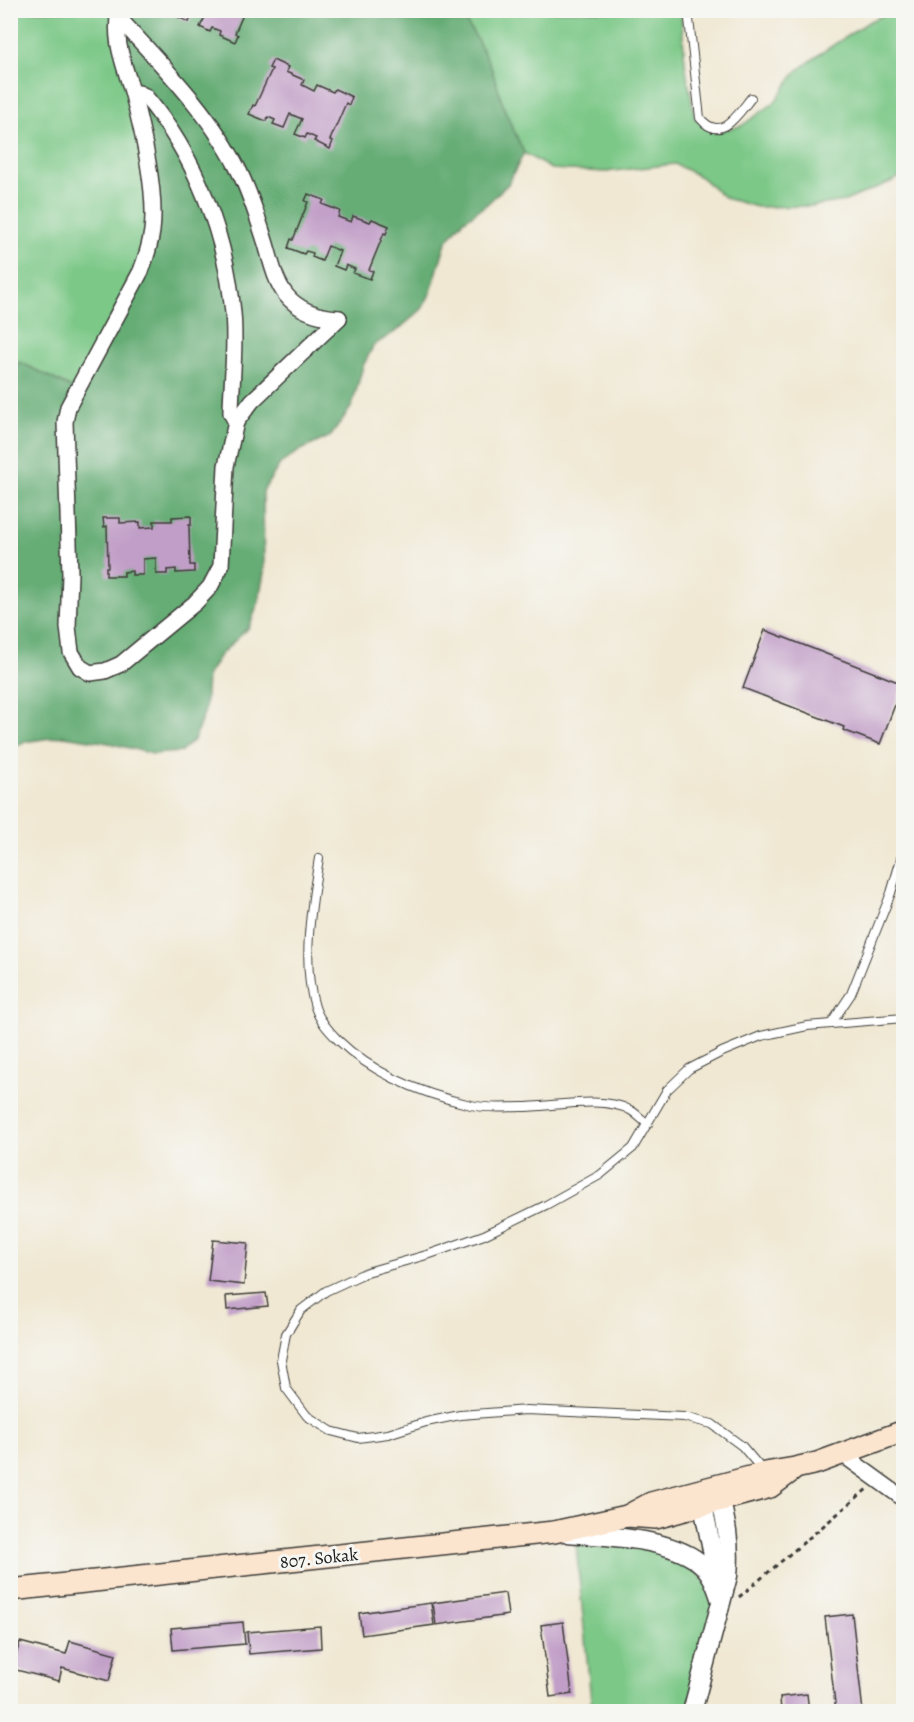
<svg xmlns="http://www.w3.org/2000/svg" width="914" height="1722" font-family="Alegreya,serif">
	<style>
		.green { fill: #7cc887; stroke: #4c7252; stroke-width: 1.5 }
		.forest { fill: #65ac74; stroke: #406448; stroke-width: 1.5 }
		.building { fill: #c19ec7 }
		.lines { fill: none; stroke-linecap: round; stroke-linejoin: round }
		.service-casing { stroke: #3c3b37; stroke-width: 10 }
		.minor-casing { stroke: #3c3b37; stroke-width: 18 }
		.tertiary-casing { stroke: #3c3b37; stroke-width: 21 }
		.secondary-casing { stroke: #3c3b37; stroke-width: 24 }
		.path { stroke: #3c3b37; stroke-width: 3; stroke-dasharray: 4.5 4.5; stroke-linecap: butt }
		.service { stroke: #fff; stroke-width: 8 }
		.minor { stroke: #fff; stroke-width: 15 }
		.tertiary { stroke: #fff; stroke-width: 18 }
		.secondary { stroke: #fce5cf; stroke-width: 21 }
		.labels { text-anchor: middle; stroke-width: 6; stroke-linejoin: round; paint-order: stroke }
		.street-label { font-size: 18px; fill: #1c1c1c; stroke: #f6f6f2 }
	</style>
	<rect width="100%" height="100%" fill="#f6f6f2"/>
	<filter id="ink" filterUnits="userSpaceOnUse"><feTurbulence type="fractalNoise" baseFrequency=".0167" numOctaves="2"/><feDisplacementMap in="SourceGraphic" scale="12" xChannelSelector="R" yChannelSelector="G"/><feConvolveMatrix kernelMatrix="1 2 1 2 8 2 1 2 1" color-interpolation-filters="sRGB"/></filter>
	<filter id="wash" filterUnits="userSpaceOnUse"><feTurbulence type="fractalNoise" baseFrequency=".008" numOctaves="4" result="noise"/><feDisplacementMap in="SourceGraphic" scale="24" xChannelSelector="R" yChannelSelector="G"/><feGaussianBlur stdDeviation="1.35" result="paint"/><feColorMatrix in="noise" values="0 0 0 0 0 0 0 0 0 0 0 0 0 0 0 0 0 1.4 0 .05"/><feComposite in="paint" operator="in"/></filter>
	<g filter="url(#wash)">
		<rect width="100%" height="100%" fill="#f0e8d3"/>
		<g class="green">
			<polygon points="11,11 119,11 145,149 148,249 76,390 19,362 11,382"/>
			<polygon points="459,11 681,11 685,63 695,119 719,131 741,126 774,103 796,72 821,53 870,21 894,11 903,11 903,174 895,180 845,201 812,206 757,207 725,198 701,177 675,164 605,172 551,169 524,153 505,111 491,67 477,39"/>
			<polygon points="575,1534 682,1553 721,1601 692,1711 592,1711"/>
		</g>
		<polygon class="forest" points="119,11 459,11 477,39 491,67 505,111 524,153 508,184 486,205 463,221 446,242 431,292 422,309 398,330 374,345 363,366 352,406 331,436 301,450 280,464 263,491 264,573 258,604 249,627 220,655 207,676 205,710 194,740 181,752 153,754 109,743 64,736 24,742 11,749 11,382 20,362 75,390 91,363 152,229"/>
		<g id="blocks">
			<g class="building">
				<polygon points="162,10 194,10 189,22 178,17 180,14 173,11 171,15"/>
				<polygon points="202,10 245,10 235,33 238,35 235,42 219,35 220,31 212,28 210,32 200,27 207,13"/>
				<polygon points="273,60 288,67 286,72 304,80 302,85 314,91 317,85 333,92 335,89 352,97 349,105 346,103 330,140 333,141 330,149 314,141 316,138 307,134 305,138 295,134 302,119 290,114 284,128 273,124 275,120 268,117 266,121 249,114 253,105 255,106 272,69 269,68"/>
				<polygon points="308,194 324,200 322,204 340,211 338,217 351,222 353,216 370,222 372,219 389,226 386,234 384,233 369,270 373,271 370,279 353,273 355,269 346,265 344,270 334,266 340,251 328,246 322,261 312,257 313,253 306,251 304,254 288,248 291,239 293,240 308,202 305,201"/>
				<polygon points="191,516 191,525 189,525 190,565 194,565 194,572 176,573 176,569 167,570 167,574 156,574 156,558 143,559 143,575 132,575 132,571 124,572 124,576 106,576 106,567 108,567 107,526 104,527 103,518 120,518 120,523 140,522 140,528 154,527 154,521 172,521 172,517"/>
				<polygon points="765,630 903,684 880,744 843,730 844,727 743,688"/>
				<polygon points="213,1240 248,1243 244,1285 208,1281"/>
				<polygon points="266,1293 268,1306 227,1310 226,1296"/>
				<polygon points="505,1593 508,1615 436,1625 433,1603"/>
				<polygon points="431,1603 434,1625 362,1635 359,1613"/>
				<polygon points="852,1614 863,1712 836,1712 825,1617"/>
				<polygon points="243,1622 245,1644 173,1650 171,1628"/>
				<polygon points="563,1622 572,1694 550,1697 541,1625"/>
				<polygon points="320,1626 321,1648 249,1654 247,1632"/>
				<polygon points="70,1641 116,1654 109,1681 62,1668 59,1681 13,1669 10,1674 10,1653 16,1655 20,1642 66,1654"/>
				<polygon points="807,1694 809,1712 781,1712 780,1697"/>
			</g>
		</g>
	</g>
	<g filter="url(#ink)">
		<use href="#blocks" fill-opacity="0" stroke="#3c3b37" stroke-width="1.5"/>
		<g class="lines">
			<defs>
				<g id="service">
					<path d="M688,10L700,118C721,144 738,114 751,98"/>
					<path d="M319,858C312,902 301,963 315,1007C319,1020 328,1030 338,1040C374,1075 423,1094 471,1105C487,1109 506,1107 521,1107C551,1107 603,1095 630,1110C636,1113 642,1120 648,1124"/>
					<polyline points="831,1024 851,994 891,893 903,852 904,845"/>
					<polyline points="764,1472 742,1446 712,1424 684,1417 526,1410 460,1415 426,1422 388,1434 358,1438 331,1431 307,1416 286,1388 281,1360 286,1334 301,1310 326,1291 367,1272 430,1254 484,1235 546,1205 600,1175 633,1148 667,1090 689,1069 722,1052 761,1036 807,1026 904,1018"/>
				</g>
				<g id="minor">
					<path d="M119,10C113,43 125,65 133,95C143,133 157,193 152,231C150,245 146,258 141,271L68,407L65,422L70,574L68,627L71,652L80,667L90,673L105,671L121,664L195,603L210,587L221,566L226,466L236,422L252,401L339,318"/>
					<path d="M118,17C160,63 212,115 239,171C251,195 258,219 266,244C271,261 275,281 286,295C299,311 319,317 339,318"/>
					<path d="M133,94L139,93L145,96C196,156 226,235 233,313C236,345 232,377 231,409V413L236,422"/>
					<polyline points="842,1454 904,1499"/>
				</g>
				<g id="tertiary">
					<polyline points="700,1491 719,1585"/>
					<path d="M568,1533C606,1536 668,1538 699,1562C712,1572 716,1586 721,1601"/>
					<path d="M692,1712L728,1576C731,1543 726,1521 718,1489"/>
				</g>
				<g id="secondary">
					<polyline points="627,1516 656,1518 703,1505 770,1487 793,1470"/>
					<polyline points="10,1590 554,1532 627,1516 651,1503 765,1473 795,1468 817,1463 904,1431"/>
				</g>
			</defs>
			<use href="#service" class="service-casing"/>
			<use href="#minor" class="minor-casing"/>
			<use href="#tertiary" class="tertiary-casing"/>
			<use href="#secondary" class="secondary-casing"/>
			<polyline class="path" points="739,1597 867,1489"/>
			<use href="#service" class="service"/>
			<use href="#minor" class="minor"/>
			<use href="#tertiary" class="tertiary"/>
			<use href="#secondary" class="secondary"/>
		</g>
	</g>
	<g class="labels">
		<g class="street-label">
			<text transform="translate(319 1558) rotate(-6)" y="6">807. Sokak</text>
		</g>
	</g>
	<rect width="914" height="1722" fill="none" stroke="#f6f6f2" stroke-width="36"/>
</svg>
